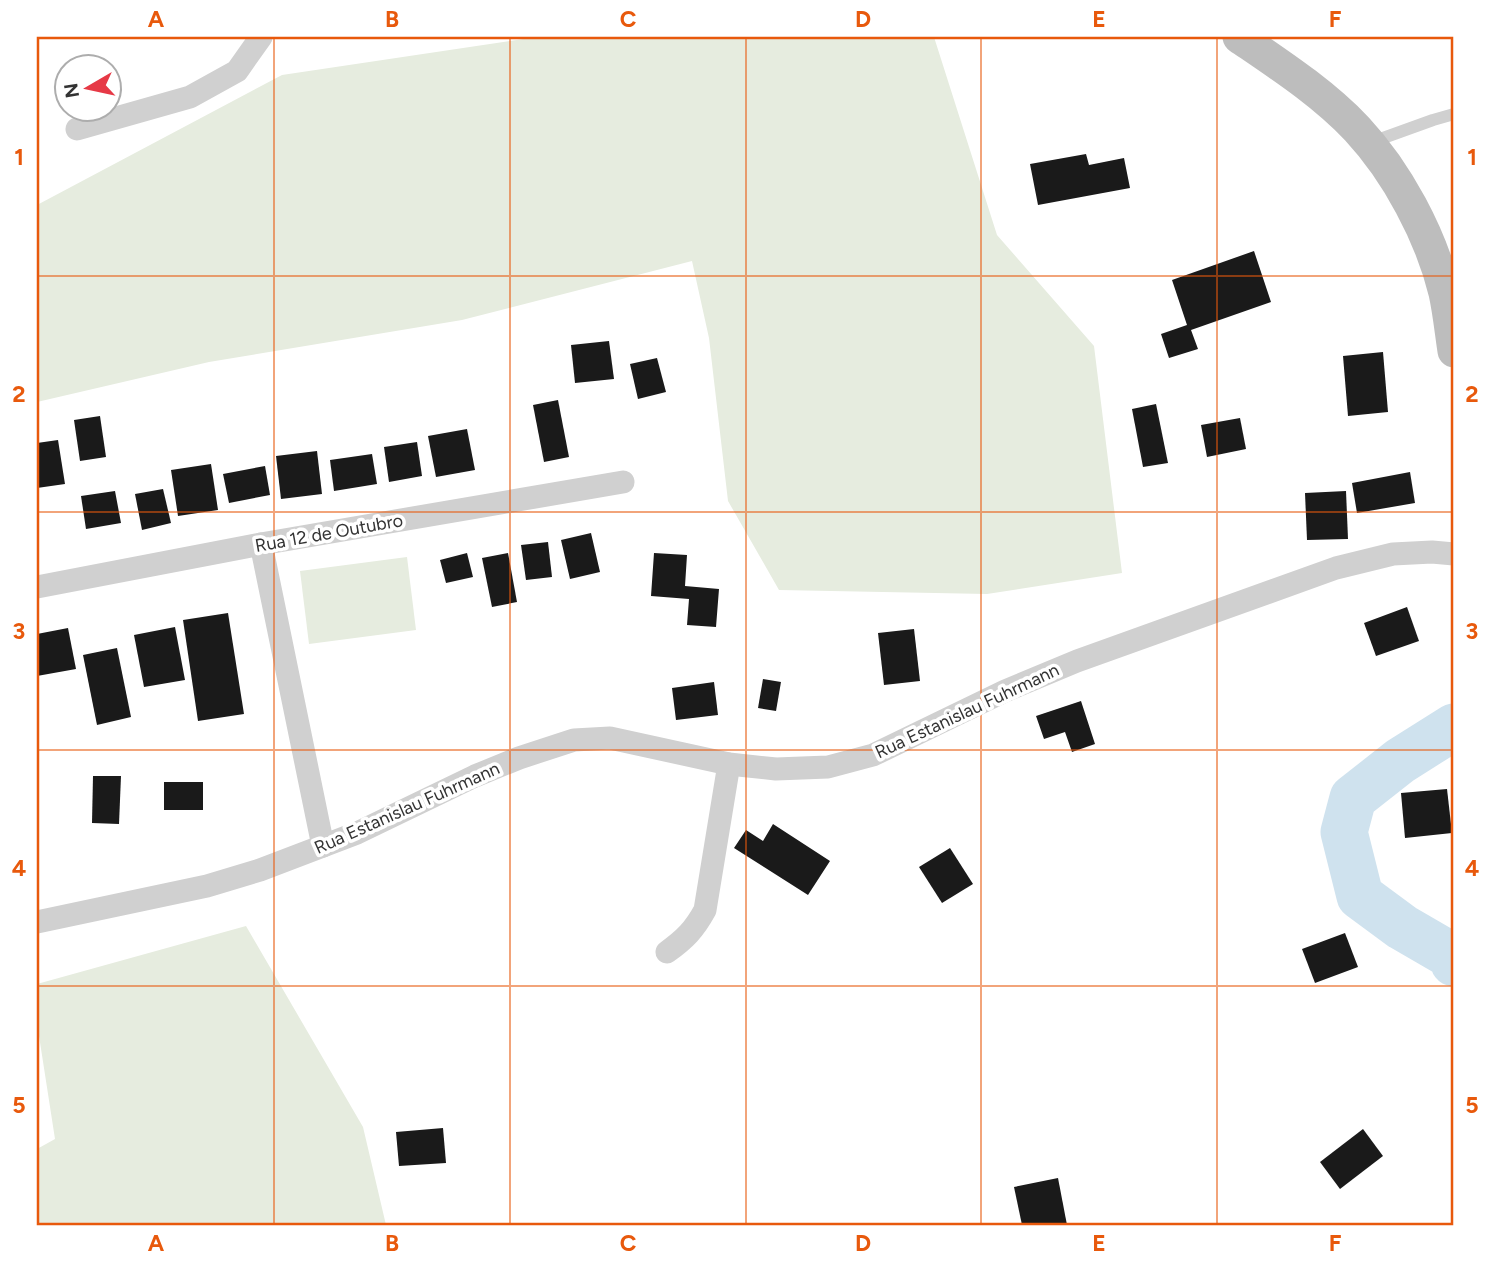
<svg xmlns="http://www.w3.org/2000/svg" width="1491" height="1262" font-family="Figtree,sans-serif">
	<style>
		.green { fill: #e6ecdf }
		.lines { fill: none; stroke-linecap: round; stroke-linejoin: round }
		.river { stroke: #cfe2ee; stroke-width: 47 }
		.building { fill: #1a1a1a }
		.lane { stroke: #d0d0d0; stroke-width: 12 }
		.street { stroke: #d0d0d0; stroke-width: 23 }
		.secondary { stroke: #bdbdbd; stroke-width: 33 }
		.grid { fill: none; stroke: #e8590c; stroke-width: 2; stroke-opacity: 0.55 }
		.labels { text-anchor: middle; stroke-width: 7; stroke-linejoin: round; paint-order: stroke }
		.street-label { font-size: 18px; fill: #333; stroke: #fff }
		.neatline { fill: none; stroke: #e8590c; stroke-width: 2.5 }
		.grid-label { font-size: 23px; text-anchor: middle; font-weight: bold; fill: #e8590c }
	</style>
	<rect width="100%" height="100%" fill="#fff"/>
	<g class="green">
		<polygon points="537,37 934,37 997,235 1094,346 1122,573 987,594 779,590 728,501 709,338 692,261 462,320 209,362 37,402 37,205 282,75"/>
		<polygon points="407,557 416,630 309,644 300,571"/>
		<polygon points="246,926 363,1127 386,1225 37,1225 37,1149 55,1139 37,1023 37,984"/>
	</g>
	<g class="lines">
		<polyline class="river" points="1454,727 1400,761 1353,798 1344,832 1360,896 1402,927 1452,956 1454,963"/>
	</g>
	<g class="building">
		<polygon points="1086,154 1089,165 1124,158 1130,188 1038,205 1030,164"/>
		<polygon points="1254,251 1271,302 1191,330 1198,349 1169,358 1161,334 1187,325 1172,280"/>
		<polygon points="609,341 614,379 575,383 571,345"/>
		<polygon points="1383,352 1388,412 1348,416 1343,356"/>
		<polygon points="657,358 666,392 638,399 630,364"/>
		<polygon points="558,400 569,457 544,462 533,405"/>
		<polygon points="1156,404 1168,463 1143,467 1132,409"/>
		<polygon points="100,416 106,457 80,461 74,420"/>
		<polygon points="1240,418 1246,449 1207,457 1201,425"/>
		<polygon points="467,429 475,470 436,477 428,436"/>
		<polygon points="58,440 65,484 37,488 37,443"/>
		<polygon points="417,442 422,476 389,482 384,447"/>
		<polygon points="317,451 322,494 281,499 276,456"/>
		<polygon points="372,454 377,484 334,491 330,460"/>
		<polygon points="211,464 218,510 178,516 171,470"/>
		<polygon points="265,466 270,495 229,503 223,474"/>
		<polygon points="1410,472 1415,503 1357,513 1352,483"/>
		<polygon points="163,489 171,523 142,530 135,494"/>
		<polygon points="115,491 121,523 86,529 81,496"/>
		<polygon points="1346,491 1348,539 1307,540 1305,493"/>
		<polygon points="591,533 600,572 570,579 561,540"/>
		<polygon points="548,542 552,577 526,580 521,545"/>
		<polygon points="467,553 473,577 446,583 440,560"/>
		<polygon points="508,553 517,602 492,607 482,558"/>
		<polygon points="654,553 687,555 685,586 719,589 716,627 687,625 689,599 651,596"/>
		<polygon points="1407,607 1419,641 1376,656 1364,623"/>
		<polygon points="228,613 244,714 198,721 183,620"/>
		<polygon points="175,627 185,680 144,687 134,635"/>
		<polygon points="68,628 76,669 37,676 37,634"/>
		<polygon points="914,629 920,681 884,685 878,633"/>
		<polygon points="117,648 131,717 97,725 83,655"/>
		<polygon points="763,679 781,682 776,711 758,708"/>
		<polygon points="714,682 718,715 676,720 672,688"/>
		<polygon points="1081,701 1095,744 1072,752 1065,732 1044,739 1036,716"/>
		<polygon points="93,776 121,776 119,824 92,823"/>
		<rect x="164" y="782" width="39" height="28"/>
		<polygon points="1447,789 1452,833 1405,838 1401,793"/>
		<polygon points="773,824 830,861 808,895 734,848 746,830 763,841"/>
		<polygon points="950,848 973,884 942,903 919,867"/>
		<polygon points="1345,933 1358,967 1315,983 1302,949"/>
		<polygon points="443,1128 446,1163 399,1166 396,1132"/>
		<polygon points="1363,1129 1383,1156 1340,1189 1320,1162"/>
		<polygon points="1058,1178 1067,1225 1022,1225 1014,1187"/>
	</g>
	<g class="lines">
		<polyline class="lane" points="1372,142 1433,120 1454,114"/>
		<g class="street">
			<polyline points="77,129 190,97 237,71 261,37"/>
			<polyline points="261,544 323,846"/>
			<polyline points="37,587 261,544 623,482"/>
			<polyline points="37,922 207,886 260,870 357,833 475,776 519,758 574,740 610,738 729,764 776,769 828,767 873,755 1005,691 1077,661 1336,568 1393,554 1432,552 1454,554"/>
			<path d="M667,952C685,939 694,930 705,910L729,764"/>
		</g>
		<path class="secondary" d="M1239,37C1280,65 1323,93 1357,129C1397,172 1431,235 1445,293C1449,311 1451,331 1454,351"/>
	</g>
	<path class="grid" d="M274,37V1225M510,37V1225M746,37V1225M981,37V1225M1217,37V1225M37,276H1454M37,512H1454M37,750H1454M37,986H1454"/>
	<g class="labels">
		<g class="street-label">
			<text transform="translate(329 533) rotate(-10)" y="6">Rua 12 de Outubro</text>
			<text transform="translate(967 711) rotate(-25)" y="6">Rua Estanislau Fuhrmann</text>
			<text transform="translate(407 808) rotate(-24)" y="6">Rua Estanislau Fuhrmann</text>
		</g>
	</g>
	<rect width="1491" height="1262" fill="none" stroke="#ffffff" stroke-width="77"/>
	<g transform="translate(88 88) rotate(261)"><circle r="33" fill="#ffffff" stroke="#adadad" stroke-width="2"/>
	<path d="M0-5L12 26L0 18L-12 26Z" fill="#e63946"/>
	<text y="-10" font-size="19" font-weight="bold" text-anchor="middle" fill="#333333">N</text>
	</g>
	<rect x="38" y="38" width="1414" height="1186" class="neatline"/>
	<g class="grid-label">
		<text x="156" y="27">A</text>
		<text x="392" y="27">B</text>
		<text x="628" y="27">C</text>
		<text x="863" y="27">D</text>
		<text x="1099" y="27">E</text>
		<text x="1335" y="27">F</text>
		<text x="19" y="165">1</text>
		<text x="1472" y="165">1</text>
		<text x="19" y="402">2</text>
		<text x="1472" y="402">2</text>
		<text x="19" y="639">3</text>
		<text x="1472" y="639">3</text>
		<text x="19" y="876">4</text>
		<text x="1472" y="876">4</text>
		<text x="19" y="1113">5</text>
		<text x="1472" y="1113">5</text>
		<text x="156" y="1251">A</text>
		<text x="392" y="1251">B</text>
		<text x="628" y="1251">C</text>
		<text x="863" y="1251">D</text>
		<text x="1099" y="1251">E</text>
		<text x="1335" y="1251">F</text>
	</g>
</svg>
